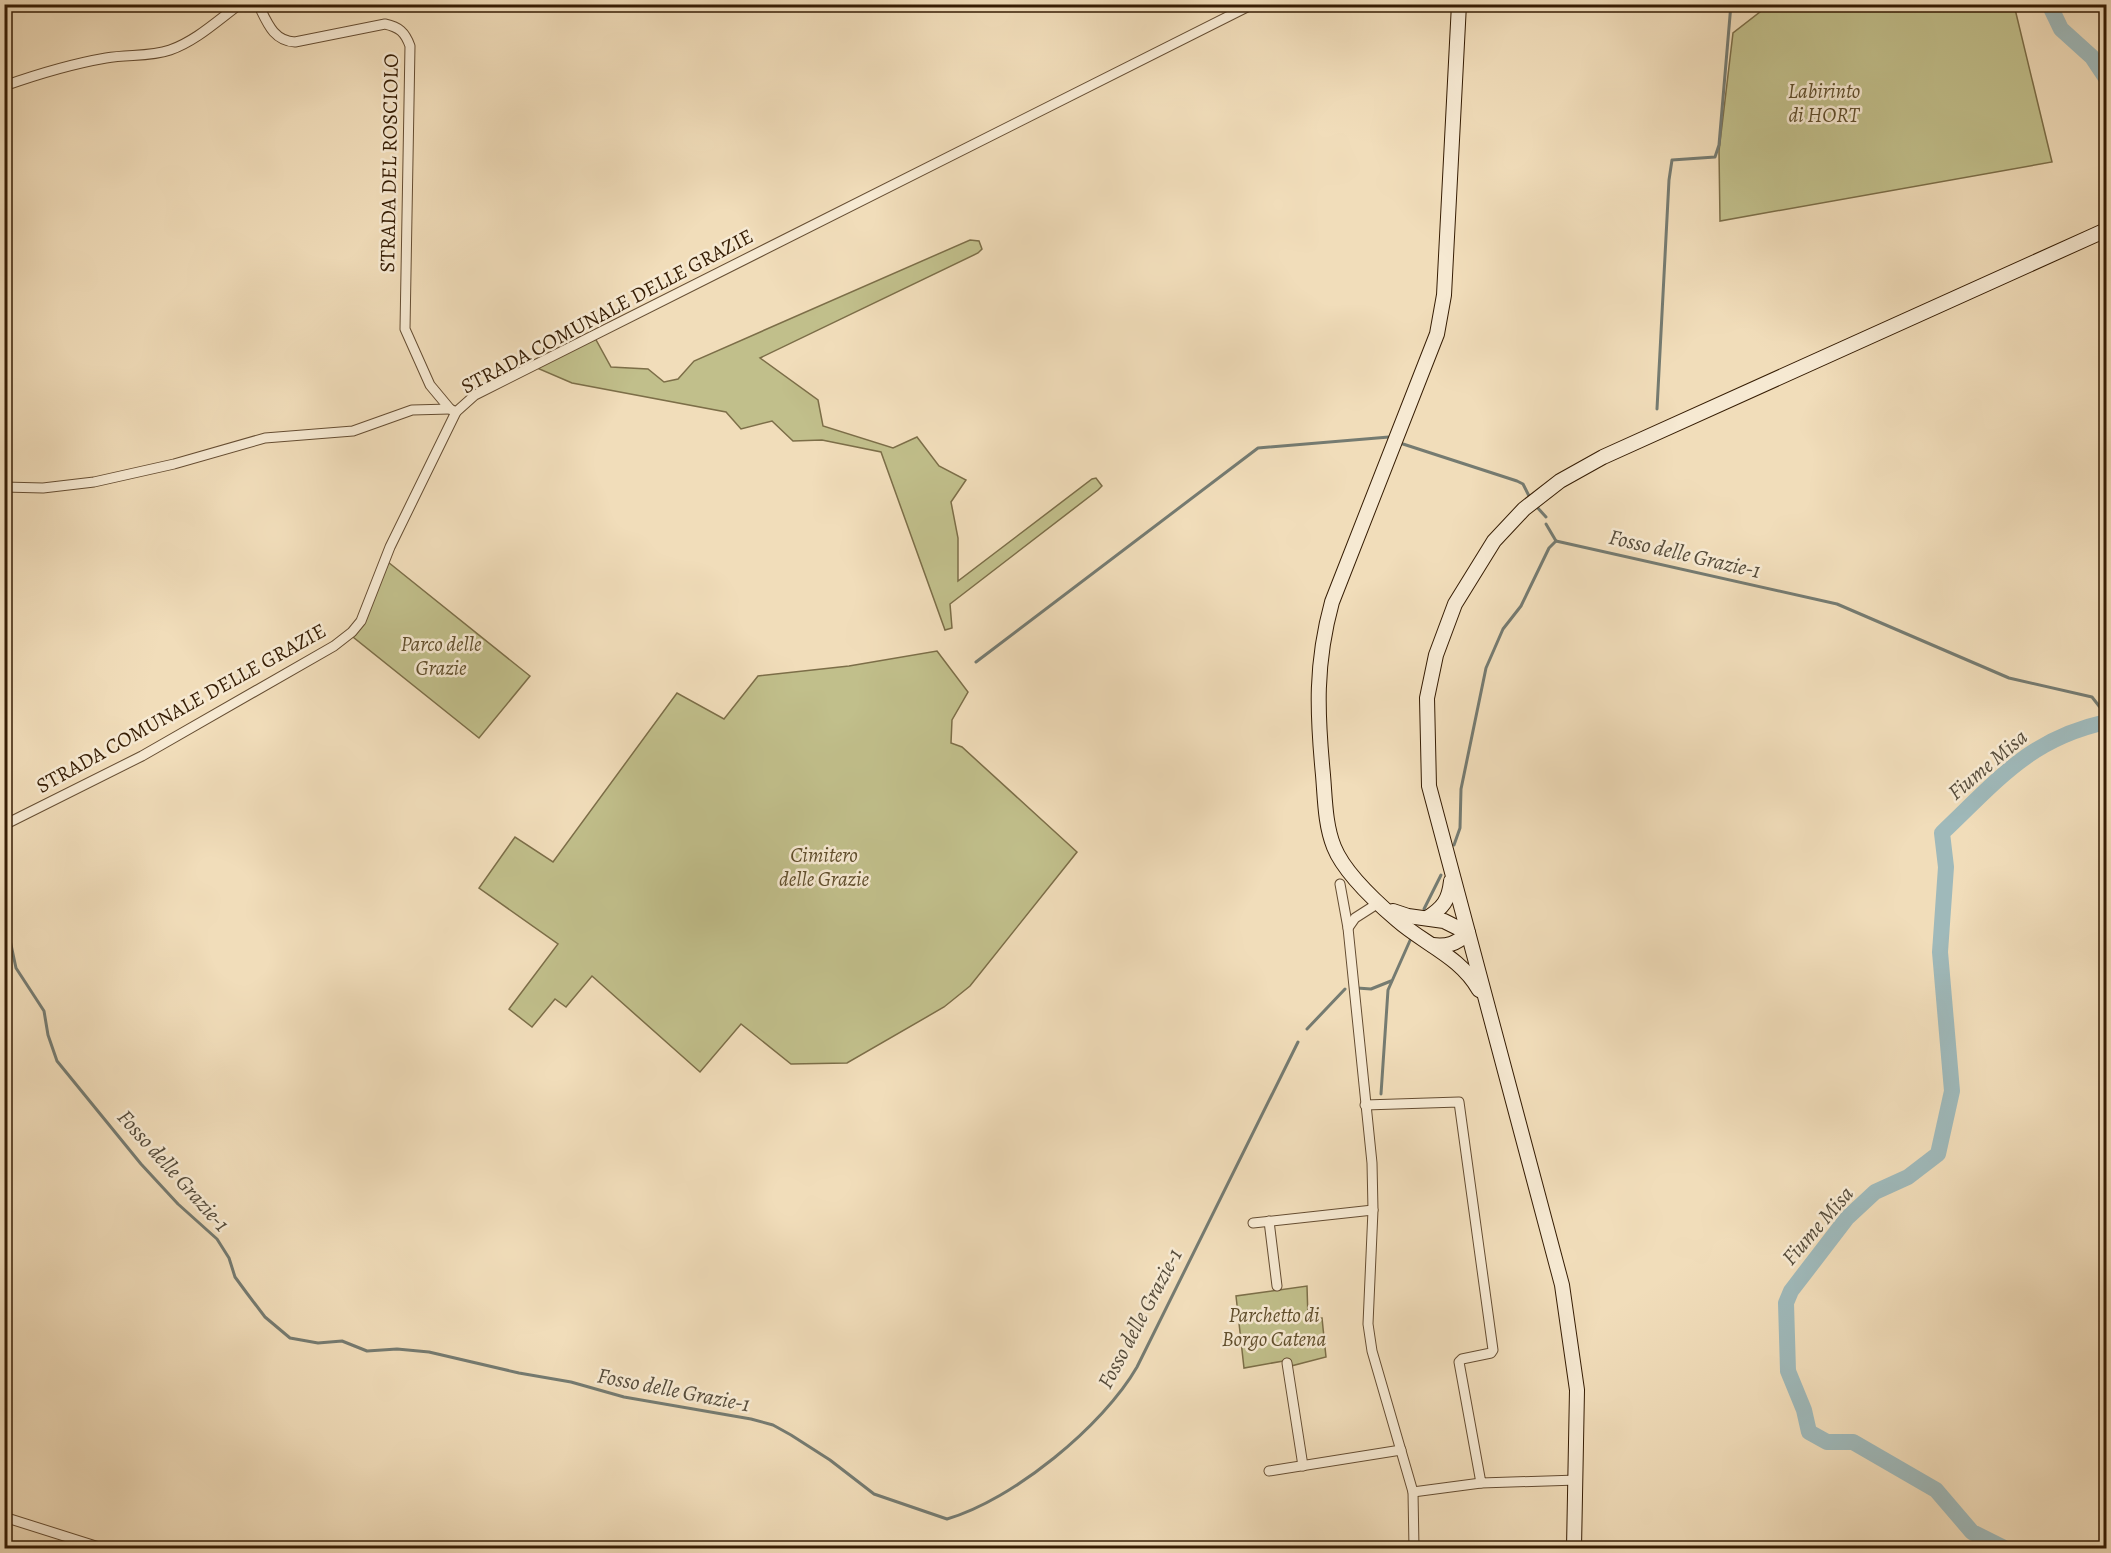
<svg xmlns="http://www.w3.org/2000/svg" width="2111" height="1553" font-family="Alegreya,serif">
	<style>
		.green { fill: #c1bf8b; stroke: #7c6e48; stroke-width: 1.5 }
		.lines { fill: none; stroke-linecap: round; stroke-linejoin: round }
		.stream { stroke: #757b71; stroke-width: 3 }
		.river { stroke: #9fb9ba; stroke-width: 16 }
		.street-casing { stroke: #654d32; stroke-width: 11 }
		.secondary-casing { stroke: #361d04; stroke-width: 16 }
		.street { stroke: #f6e9d2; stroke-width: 9 }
		.secondary { stroke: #f6e9d2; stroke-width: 14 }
		.labels { text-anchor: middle; stroke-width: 5; stroke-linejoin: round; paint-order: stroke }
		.park-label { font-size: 21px; font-style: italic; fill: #604e2c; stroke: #f6e9d2 }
		.street-label { font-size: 21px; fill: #361d04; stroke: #f6e9d2 }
		.water-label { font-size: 22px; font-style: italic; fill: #564c3b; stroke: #f6e9d2 }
	</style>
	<rect width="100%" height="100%" fill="#f1ddba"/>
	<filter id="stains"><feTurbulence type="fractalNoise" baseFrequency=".00333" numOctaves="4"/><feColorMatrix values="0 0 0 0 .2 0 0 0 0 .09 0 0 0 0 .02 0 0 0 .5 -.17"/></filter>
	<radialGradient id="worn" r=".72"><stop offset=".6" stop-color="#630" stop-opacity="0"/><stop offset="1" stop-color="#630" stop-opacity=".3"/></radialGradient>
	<g class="green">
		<polygon points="1939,5 2015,9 2052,162 1720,221 1719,151 1733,33 1769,5"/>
		<polygon points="970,240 979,241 982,249 978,253 760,358 818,400 823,426 893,448 917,437 939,466 966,480 951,502 958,538 958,581 1092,479 1096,478 1102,486 1098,490 950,604 952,628 945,630 881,452 822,440 793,441 772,421 741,429 726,412 572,383 537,368 595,338 611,367 648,369 664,382 678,379 694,361"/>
		<polygon points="388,562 530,676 479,738 353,637"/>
		<polygon points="937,651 968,692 952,720 951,743 962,747 1077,852 970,986 944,1007 847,1063 791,1064 741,1024 700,1072 592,976 566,1007 555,999 532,1027 509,1009 558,944 479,888 515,837 553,862 677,693 724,719 758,676 849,666"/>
		<polygon points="1307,1286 1308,1319 1322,1318 1326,1357 1291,1366 1289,1360 1244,1368 1236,1296"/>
	</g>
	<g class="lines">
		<g class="stream">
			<polyline points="1657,409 1669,180 1672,160 1715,157 1719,145 1731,4"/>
			<polyline points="1403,444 1517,481 1523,484 1529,496"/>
			<polyline points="1536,506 1546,517"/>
			<polyline points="1546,524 1556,541"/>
			<polyline points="1556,541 1837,604 2009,678 2092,697 2106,715"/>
			<polyline points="976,662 1258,448 1389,437"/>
			<polyline points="1454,845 1460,828 1461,789 1486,668 1503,629 1521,606 1549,548 1556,541"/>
			<polyline points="1424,909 1441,875"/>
			<path d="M4,912L16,968L44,1011L48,1035L57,1061L141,1164L178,1204L217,1239L229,1258L235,1277L246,1292L265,1317L290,1338L318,1343L342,1341L367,1351L397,1349L429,1352L519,1373L571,1382L624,1397L751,1419L773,1425L791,1435L830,1460L874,1494L947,1519C1013,1500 1103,1426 1137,1367L1298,1042"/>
			<polyline points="1357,988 1371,989 1391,981"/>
			<polyline points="1307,1029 1345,989"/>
			<polyline points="1381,1094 1388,990 1412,936"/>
		</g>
		<g class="river">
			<polyline points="2049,4 2061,29 2092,57 2106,78"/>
			<path d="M2004,1548L1972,1532L1936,1490L1853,1442H1827L1809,1432L1804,1410L1788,1371L1786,1303L1791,1291L1847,1218L1875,1192L1908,1177L1938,1154L1952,1091L1940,952L1946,867L1942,833C1997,781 2029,739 2106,722"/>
		</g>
		<defs>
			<g id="street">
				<path d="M258,4C267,22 273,41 295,42L385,24C399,27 405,32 410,46L405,329L430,385L450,409L456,412"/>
				<path d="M4,86C38,74 71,64 106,58C128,54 150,57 170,50C196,41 218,20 240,4"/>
				<polyline points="4,487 43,488 94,482 174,464 265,438 353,431 412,410 450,409"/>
				<polyline points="4,825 142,756 334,646 352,632 361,621 390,547 456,412 475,395 1253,4"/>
				<polyline points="1340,884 1348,928 1372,1163 1373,1210 1368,1324 1372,1351 1413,1492 1414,1548"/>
				<polyline points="1348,928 1355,918 1380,902"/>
				<polyline points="1365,1105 1459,1102 1493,1350 1491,1353 1462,1359 1459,1362 1481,1483 1577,1480"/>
				<polyline points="1269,1221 1277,1286"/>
				<polyline points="1253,1223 1373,1210"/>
				<polyline points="1287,1363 1303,1466"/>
				<polyline points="1269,1471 1401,1450"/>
				<polyline points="1413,1492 1481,1483"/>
				<polyline points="4,1517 102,1548"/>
			</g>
			<g id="secondary">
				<path d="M1459,4L1444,295L1437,334L1332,602C1315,664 1317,712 1323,775C1325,798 1325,825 1334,847C1344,872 1376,902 1397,920C1424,944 1461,957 1479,990"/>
				<polyline points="1393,911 1408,916 1444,921 1468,933"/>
				<path d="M1427,918C1443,908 1449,900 1451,881"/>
				<path d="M1432,945C1447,947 1456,944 1468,933"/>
				<polyline points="1574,1548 1577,1390 1562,1285 1429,786 1427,698 1436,655 1455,604 1494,541 1524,509 1560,481 1603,457 2106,230"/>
			</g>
		</defs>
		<use href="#street" class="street-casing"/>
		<use href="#secondary" class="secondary-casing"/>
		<use href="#street" class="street"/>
		<use href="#secondary" class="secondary"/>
	</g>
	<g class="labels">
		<g class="park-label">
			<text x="1824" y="98">Labirinto<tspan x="1824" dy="24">di HORT</tspan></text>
			<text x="441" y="651">Parco delle<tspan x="441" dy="24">Grazie</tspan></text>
			<text x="824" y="862">Cimitero<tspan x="824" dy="24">delle Grazie</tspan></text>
			<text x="1274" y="1322">Parchetto di<tspan x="1274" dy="24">Borgo Catena</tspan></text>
		</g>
		<g class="street-label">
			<text transform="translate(389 163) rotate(-89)" y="7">STRADA DEL ROSCIOLO</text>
			<text transform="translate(607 311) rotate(-28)" y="7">STRADA COMUNALE DELLE GRAZIE</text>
			<text transform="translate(181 708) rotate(-29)" y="7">STRADA COMUNALE DELLE GRAZIE</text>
		</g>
		<g class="water-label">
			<text transform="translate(1685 553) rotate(13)" y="8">Fosso delle Grazie-1</text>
			<text transform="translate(1987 764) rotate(-40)" y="8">Fiume Misa</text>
			<text transform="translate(174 1170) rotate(48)" y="8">Fosso delle Grazie-1</text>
			<text transform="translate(1817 1225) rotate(-49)" y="8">Fiume Misa</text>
			<text transform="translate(1139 1318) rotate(-62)" y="8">Fosso delle Grazie-1</text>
			<text transform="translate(674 1389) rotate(11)" y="8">Fosso delle Grazie-1</text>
		</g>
	</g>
	<rect width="2111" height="1553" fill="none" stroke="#f1ddba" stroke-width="24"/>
	<rect x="6" y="6" width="2099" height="1541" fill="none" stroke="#361d04" stroke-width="3"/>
	<rect x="12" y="12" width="2087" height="1529" fill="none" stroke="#361d04" stroke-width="1.5"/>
	<rect width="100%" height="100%" filter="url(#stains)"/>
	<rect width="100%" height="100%" fill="url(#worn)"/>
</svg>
